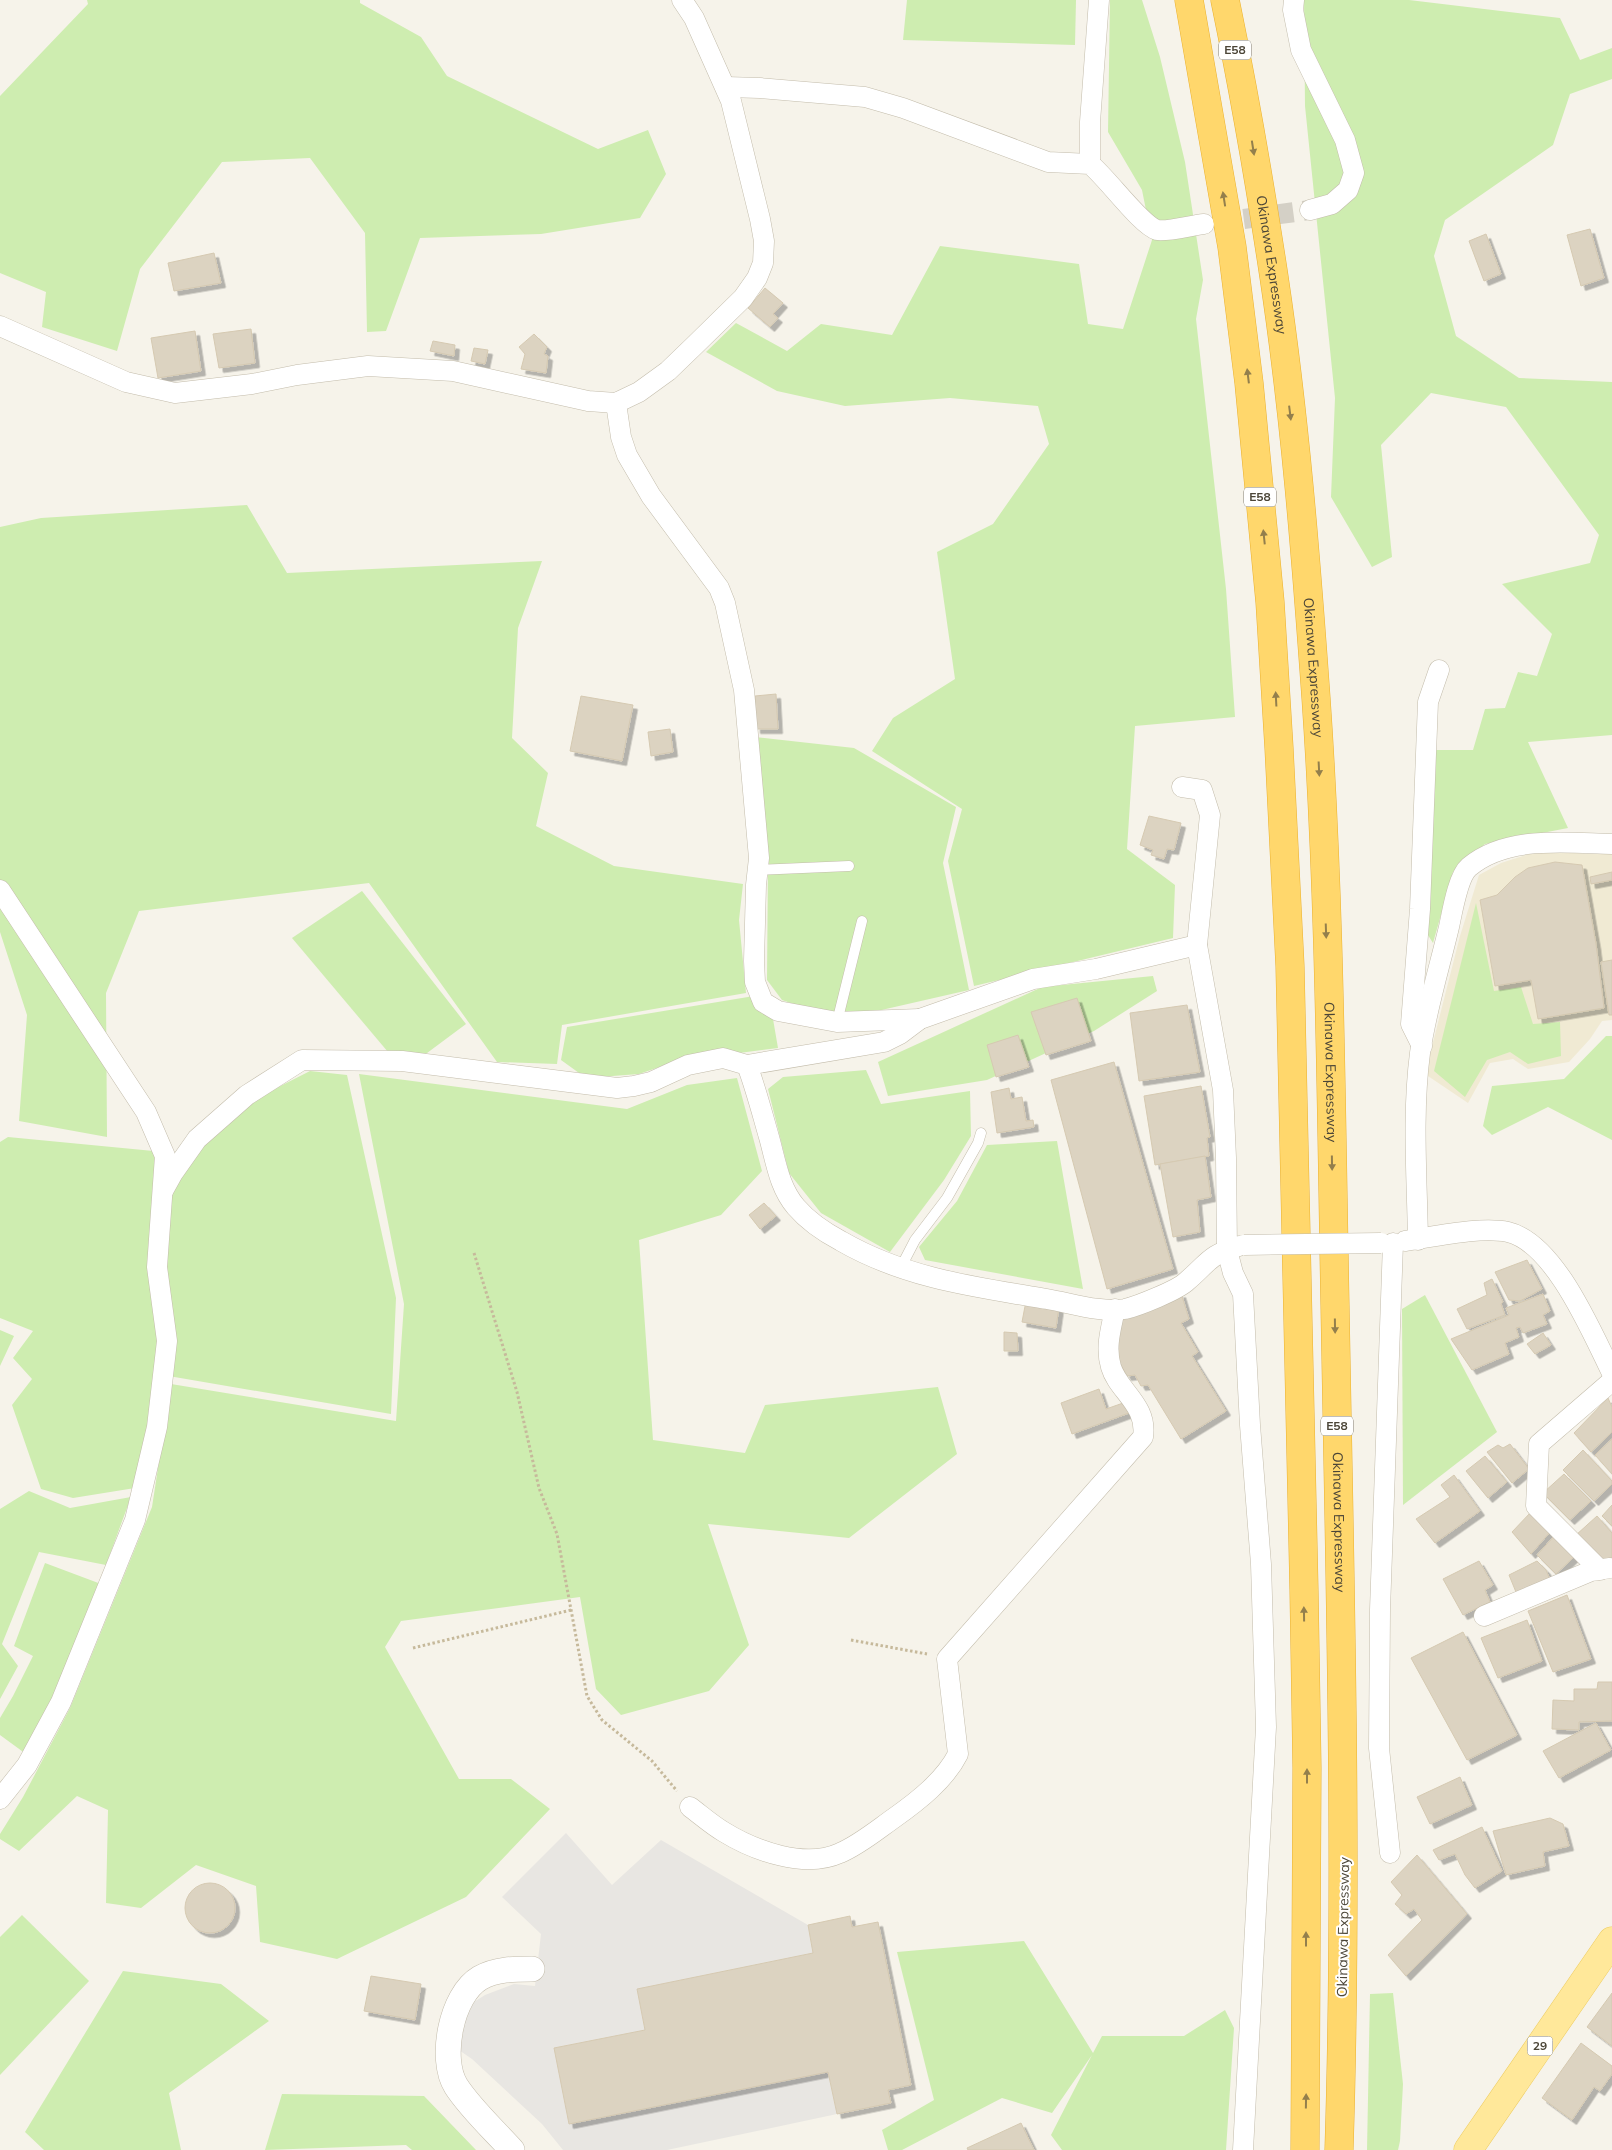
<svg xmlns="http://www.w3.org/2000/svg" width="1612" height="2150" font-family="Mulish,sans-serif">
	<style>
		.education { fill: #f0ead3 }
		.green { fill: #ceedb0 }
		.parking { fill: #e8e6e2 }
		.building { fill: #dcd3c1; stroke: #d5c9b1; filter: url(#shadow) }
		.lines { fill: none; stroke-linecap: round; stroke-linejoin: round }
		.minor-tunnel { stroke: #d4d0c6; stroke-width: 20; stroke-dasharray: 20 10; stroke-linecap: butt }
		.service-casing { stroke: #c3bcab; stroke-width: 11 }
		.minor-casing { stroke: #c3bcab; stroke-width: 21 }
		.tertiary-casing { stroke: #c3bcab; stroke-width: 26 }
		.primary-casing { stroke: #eecc60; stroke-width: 29 }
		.motorway-casing { stroke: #ebb12f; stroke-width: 29 }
		.path { stroke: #c6b99b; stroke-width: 3; stroke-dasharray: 2.5 2.5; stroke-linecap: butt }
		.service { stroke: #fff; stroke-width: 10 }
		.minor { stroke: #fff; stroke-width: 20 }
		.tertiary { stroke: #fff; stroke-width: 25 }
		.primary { stroke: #ffe89a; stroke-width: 28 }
		.motorway { stroke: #ffd76c; stroke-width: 28 }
		.minor-bridge-casing { stroke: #c3bcab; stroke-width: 21; stroke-linecap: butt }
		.minor-bridge { stroke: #fff; stroke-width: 20 }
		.oneway { fill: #937f4c }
		.labels { text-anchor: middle; stroke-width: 4; stroke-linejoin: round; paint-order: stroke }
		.shield { fill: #fff; stroke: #817d73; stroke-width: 1 }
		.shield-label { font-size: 12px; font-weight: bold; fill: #4b4537 }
		.street-label { font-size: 14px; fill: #4b4537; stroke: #fff }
	</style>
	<defs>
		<filter id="shadow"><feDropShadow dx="4.5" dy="4.5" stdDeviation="0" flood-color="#0004"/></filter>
	</defs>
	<rect width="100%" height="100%" fill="#f6f3ea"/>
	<polygon class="education" points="1541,850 1586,854 1612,853 1612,1020 1602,1021 1590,1039 1569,1062 1528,1069 1513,1059 1490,1063 1468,1103 1425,1074 1460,936 1479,875 1501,863"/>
	<g class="green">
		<polygon points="87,0 360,0 360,3 421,37 447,76 598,149 648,130 666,174 640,218 541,234 420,238 386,331 367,332 365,233 310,158 222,162 140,269 117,351 42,327 46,292 0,273 0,96 88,4"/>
		<polygon points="907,0 1076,0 1075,45 903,40"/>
		<polygon points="1110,0 1142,0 1160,57 1185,162 1203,280 1196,319 1226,589 1235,717 1135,726 1127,849 1175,885 1173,938 974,986 948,861 962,809 872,751 893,718 955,679 937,552 993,524 1049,444 1038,406 950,398 845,406 777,391 706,352 736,323 787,351 821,324 892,335 940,246 1079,264 1088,324 1123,329 1152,240 1142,190 1108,132"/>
		<polygon points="1304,0 1409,0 1560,18 1580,60 1612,48 1612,79 1570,94 1553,145 1445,220 1434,256 1456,336 1519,378 1612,382 1612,735 1528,742 1568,828 1485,844 1453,872 1433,943 1426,932 1435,750 1473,750 1485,709 1505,708 1518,672 1537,676 1552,634 1502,584 1590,563 1599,535 1506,407 1431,393 1381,445 1392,557 1372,567 1331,497 1335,398 1305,106"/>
		<polygon points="247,505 287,573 542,561 518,628 512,738 548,773 536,826 614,866 743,884 739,920 746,993 562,1025 557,1064 497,1062 369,883 139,911 106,993 107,1137 19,1121 27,1015 0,932 0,527 41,518"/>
		<polygon points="755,737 854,748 956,807 943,863 969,990 864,1014 808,1009 782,1000 767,980 768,862"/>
		<polygon points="362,891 466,1024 423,1056 388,1052 292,938"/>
		<polygon points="1476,903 1494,991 1521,987 1533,1024 1560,1022 1561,1056 1528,1064 1510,1052 1487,1060 1465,1097 1434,1071"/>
		<polygon points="1153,976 1157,991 1094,1031 987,1080 888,1096 878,1062 1042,987"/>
		<polygon points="754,996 773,1019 778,1048 677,1061 639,1074 586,1078 561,1060 567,1027"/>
		<polygon points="1606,1036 1612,1036 1612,1140 1548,1107 1492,1135 1483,1126 1492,1086 1564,1079"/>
		<polygon points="866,1070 881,1104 970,1091 971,1136 944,1180 890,1252 821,1213 789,1173 768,1089 783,1077"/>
		<polygon points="310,1071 347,1075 396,1298 391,1414 157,1374 135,1488 73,1498 41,1489 12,1405 32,1379 13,1358 33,1331 0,1318 0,1142 8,1137 195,1155 206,1142 249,1102"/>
		<polygon points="359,1074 627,1109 687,1085 737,1078 762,1171 721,1215 639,1240 653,1440 745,1453 765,1405 938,1387 957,1454 849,1538 708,1524 749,1645 709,1691 621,1715 596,1689 580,1597 401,1621 385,1647 459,1779 511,1779 550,1809 466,1897 337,1959 260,1942 256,1886 196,1865 141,1908 106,1903 108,1810 77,1796 19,1851 0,1839 0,1834 23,1797 70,1708 152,1507 171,1384 396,1421 404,1304"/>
		<polygon points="1057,1141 1083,1289 925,1260 919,1247 957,1201 987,1145"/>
		<polygon points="1425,1295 1497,1432 1403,1505 1402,1309"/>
		<polygon points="0,1330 14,1336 0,1366"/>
		<polygon points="29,1491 70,1508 131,1497 106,1565 39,1552 2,1644 18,1666 0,1699 0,1509"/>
		<polygon points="45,1563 101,1584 54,1703 26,1754 0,1735 0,1718 13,1696 33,1656 14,1646"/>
		<polygon points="22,1915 89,1981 0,2075 0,1937"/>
		<polygon points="1024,1941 1093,2053 1102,2036 1184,2036 1225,2010 1234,2028 1226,2150 1062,2150 1051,2135 1092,2055 1052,2113 1002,2098 902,2150 888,2150 882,2130 934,2100 897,1952"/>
		<polygon points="123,1971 221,1984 269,2021 169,2093 181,2150 44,2150 25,2132"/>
		<polygon points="1393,1993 1403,2084 1400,2141 1398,2150 1367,2150 1370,1994"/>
		<polygon points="282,2094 424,2096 476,2150 412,2150 406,2145 265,2150"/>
	</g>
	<polygon class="parking" points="566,1833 612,1885 661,1840 808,1925 813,1953 637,1989 645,2030 554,2048 828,2072 837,2114 667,2150 563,2150 542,2124 472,2059 453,2046 474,2002 485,1995 514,1984 535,1986 541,1934 502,1897"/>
	<g class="building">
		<polygon points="1590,229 1604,278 1581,286 1567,235"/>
		<polygon points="1486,234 1501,274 1484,281 1469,241"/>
		<polygon points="214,253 221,283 174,291 168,263"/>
		<polygon points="765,288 783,303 773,314 778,318 770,327 748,308"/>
		<polygon points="251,329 255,363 219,368 213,334"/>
		<polygon points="195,331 201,371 158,378 151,338"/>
		<polygon points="534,334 547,347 544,354 548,356 546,373 521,369 525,354 519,347"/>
		<polygon points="433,341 455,345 454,356 430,351"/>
		<polygon points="474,348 488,350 485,364 471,361"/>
		<polygon points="776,694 778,729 756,729 755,696"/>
		<polygon points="581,696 633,705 622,761 570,751"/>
		<polygon points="670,729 673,752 651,756 648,732"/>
		<polygon points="1149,816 1181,823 1174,850 1167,849 1164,859 1151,855 1153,850 1140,845"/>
		<polygon points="1555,862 1582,865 1596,944 1604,1008 1538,1019 1531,980 1495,986 1480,900 1497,895 1515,877 1528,868"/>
		<polygon points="1612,872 1612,880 1591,884 1590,877"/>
		<polygon points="1612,960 1612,1015 1609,1015 1601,962"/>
		<polygon points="1077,998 1091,1041 1046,1055 1031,1012"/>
		<polygon points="1187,1005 1200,1072 1139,1081 1130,1013"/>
		<polygon points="1018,1035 1029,1067 996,1077 987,1045"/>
		<polygon points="1114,1062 1173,1269 1107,1289 1051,1080"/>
		<polygon points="1201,1086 1210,1137 1207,1138 1209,1156 1155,1165 1144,1096"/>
		<polygon points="1009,1088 1011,1099 1022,1097 1026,1121 1033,1120 1034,1127 997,1133 991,1092"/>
		<polygon points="1205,1156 1211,1197 1197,1200 1200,1232 1173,1237 1160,1164"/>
		<polygon points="764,1203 776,1216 760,1229 749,1215"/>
		<polygon points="1527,1260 1542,1289 1520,1301 1509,1300 1495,1272"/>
		<polygon points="1492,1279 1503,1302 1501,1304 1505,1315 1467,1329 1457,1309 1487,1295 1484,1283"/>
		<polygon points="1181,1293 1189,1319 1181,1323 1198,1352 1192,1356 1226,1411 1181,1439 1148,1385 1141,1386 1135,1375 1127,1376 1113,1350 1122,1314"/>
		<polygon points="1543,1294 1550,1311 1543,1315 1547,1324 1523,1333 1520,1327 1516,1328 1519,1337 1505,1343 1509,1354 1472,1370 1451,1339 1509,1315 1506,1308"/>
		<polygon points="1026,1301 1059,1307 1056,1328 1022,1322"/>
		<polygon points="1004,1332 1017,1333 1018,1351 1004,1351"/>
		<polygon points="1543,1333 1551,1345 1535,1354 1527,1344"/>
		<polygon points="1099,1389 1106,1409 1126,1402 1129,1413 1072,1434 1061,1403"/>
		<polygon points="1608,1398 1612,1407 1612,1432 1591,1452 1574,1433"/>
		<polygon points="1612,1439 1612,1474 1595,1455"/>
		<polygon points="1510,1444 1529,1469 1512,1483 1487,1452 1498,1445 1503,1448"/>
		<polygon points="1583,1450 1612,1481 1612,1484 1594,1501 1563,1470"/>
		<polygon points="1485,1456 1507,1482 1488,1498 1466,1471"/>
		<polygon points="1564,1474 1591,1501 1570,1520 1543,1493"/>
		<polygon points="1454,1475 1480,1511 1435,1543 1416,1519 1450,1497 1441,1485"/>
		<polygon points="1612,1505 1612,1526 1602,1516"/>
		<polygon points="1531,1512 1551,1531 1531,1554 1512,1532"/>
		<polygon points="1597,1516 1612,1533 1612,1558 1608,1561 1600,1559 1576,1535"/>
		<polygon points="1556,1534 1577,1554 1556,1574 1537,1555"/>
		<polygon points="1479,1561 1493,1585 1485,1590 1490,1602 1463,1615 1443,1579"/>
		<polygon points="1537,1561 1546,1570 1551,1582 1518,1597 1509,1575"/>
		<polygon points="1567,1595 1591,1659 1553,1672 1528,1611"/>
		<polygon points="1527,1620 1542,1661 1498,1678 1481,1638"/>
		<polygon points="1463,1632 1517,1735 1467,1760 1411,1658"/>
		<polygon points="1598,1682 1612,1682 1612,1721 1579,1722 1579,1730 1552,1729 1553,1700 1574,1701 1574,1689 1597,1689"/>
		<polygon points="1596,1723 1611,1750 1559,1778 1543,1751"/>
		<polygon points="1460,1777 1472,1805 1430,1824 1417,1797"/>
		<polygon points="1550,1818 1563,1824 1569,1846 1543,1852 1545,1866 1506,1875 1493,1831"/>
		<polygon points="1482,1827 1502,1871 1475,1888 1465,1875 1455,1854 1439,1860 1433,1850"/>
		<polygon points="1417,1855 1467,1914 1406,1976 1388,1955 1422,1920 1414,1909 1406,1914 1395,1904 1402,1895 1391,1882"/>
		<circle cx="210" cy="1908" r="25"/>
		<polygon points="850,1916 852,1927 878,1922 911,2085 888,2090 891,2103 837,2114 828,2072 569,2124 554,2048 645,2030 637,1989 813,1953 808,1925"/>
		<polygon points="371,1976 421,1984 415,2020 364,2011"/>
		<polygon points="1612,1993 1612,2046 1587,2027"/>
		<polygon points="1581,2043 1612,2066 1612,2074 1600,2091 1594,2087 1572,2120 1542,2098"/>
		<polygon points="1021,2123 1034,2150 968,2150 967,2148"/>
	</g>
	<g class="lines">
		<polyline class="minor-tunnel" points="1214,223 1310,210"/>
		<defs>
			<g id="service">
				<polyline points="759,870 849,866"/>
				<polyline points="837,1022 862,921"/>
				<polyline points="900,1269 915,1240 947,1198 978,1143 981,1133"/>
			</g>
			<g id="minor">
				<polyline points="1294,0 1293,10 1301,50 1345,140 1354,173 1348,190 1332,204 1310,210"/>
				<path d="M726,87L760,88L865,97L903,108L1048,162L1090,164C1108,179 1141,225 1157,230C1167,232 1193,225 1204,224"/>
				<polyline points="1090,164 1090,122 1099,0"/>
				<polyline points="0,326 126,382 175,393 252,384 297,375 368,366 453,371 588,401 616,403 639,392 668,371 696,344 743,298 757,278 763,263 764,241 760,219 731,101 694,18 682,0"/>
				<polyline points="616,403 621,437 627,455 651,496 719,588 725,603 744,690 759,858 756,885 754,961 755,982 763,1002 778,1011 837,1022 920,1019"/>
				<polyline points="1182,787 1202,790 1210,815 1197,945 1223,1090 1226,1158 1227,1250 1233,1273 1243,1294 1250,1425 1261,1564 1266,1727 1243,2150"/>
				<polyline points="0,890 146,1112 165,1156 157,1267 167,1341 157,1427 135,1520 61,1702 27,1765 0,1799"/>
				<polyline points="1422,1046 1411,1024 1420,909 1428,702 1439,670"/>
				<path d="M747,1065C756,1089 762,1113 769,1137C776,1162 779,1187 796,1207C808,1221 824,1232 841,1241C905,1278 974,1287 1047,1299C1071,1303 1101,1313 1125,1309C1138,1306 1178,1290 1187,1281C1209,1262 1209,1255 1239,1246"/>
				<polyline points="163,1191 173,1173 197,1139 247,1095 302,1060 402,1061 617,1088 634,1086 651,1082 688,1065 723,1058 747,1065 884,1042 900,1034 920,1019 1033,979 1096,969 1197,945"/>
				<path d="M1418,1240C1417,1178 1412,1114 1420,1053C1426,1011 1439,969 1449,927C1452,913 1458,876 1469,867C1507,835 1566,843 1612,844"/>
				<path d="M1405,1241C1434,1237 1480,1226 1508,1232C1555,1243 1592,1333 1612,1373"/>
				<polyline points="1600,1570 1536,1506 1539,1444 1612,1381"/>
				<polyline points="1484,1616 1591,1571 1610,1568"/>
				<path d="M690,1807C702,1816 712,1825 724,1832C755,1851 805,1869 840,1853C859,1845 877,1830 894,1818C918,1801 945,1780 958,1754L947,1659L1143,1437C1148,1405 1118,1391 1111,1367C1105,1347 1111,1329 1115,1309"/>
				<polyline points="1390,1853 1379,1748 1380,1610 1393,1243"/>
			</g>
			<path id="tertiary" d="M512,2150C494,2130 470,2108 456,2086C439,2059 451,1995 480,1978C496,1969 514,1969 532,1969"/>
			<polyline id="primary" points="1468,2150 1612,1941"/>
			<g id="motorway">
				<polyline points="1189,0 1232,247 1249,383 1270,602 1279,748 1290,966 1304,1590 1307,1768 1305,2150"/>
				<path id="s1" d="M1225,0C1244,92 1260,184 1274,277C1295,417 1306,558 1316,698C1330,900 1331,1103 1335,1305C1340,1587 1348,1868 1339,2150"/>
			</g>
		</defs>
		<use href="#service" class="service-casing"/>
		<use href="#minor" class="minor-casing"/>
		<use href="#tertiary" class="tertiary-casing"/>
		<use href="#primary" class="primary-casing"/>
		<use href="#motorway" class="motorway-casing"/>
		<g class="path">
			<polyline points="474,1253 517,1392 539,1488 557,1534 587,1696 602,1720 652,1761 677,1791"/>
			<polyline points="851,1640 927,1654"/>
			<polyline points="413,1648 571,1610"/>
		</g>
		<use href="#service" class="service"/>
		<use href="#minor" class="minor"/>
		<use href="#tertiary" class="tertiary"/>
		<use href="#primary" class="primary"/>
		<use href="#motorway" class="motorway"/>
		<defs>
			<polyline id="minor-bridge" points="1244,1245 1381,1243"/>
		</defs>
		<use href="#minor-bridge" class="minor-bridge-casing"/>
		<use href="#minor-bridge" class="minor-bridge"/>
	</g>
	<defs><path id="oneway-solid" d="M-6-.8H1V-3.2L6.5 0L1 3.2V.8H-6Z" transform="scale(1.25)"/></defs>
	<g class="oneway">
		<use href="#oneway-solid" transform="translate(1253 148) rotate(81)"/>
		<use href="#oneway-solid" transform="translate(1224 199) rotate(-99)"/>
		<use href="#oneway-solid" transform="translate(1248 376) rotate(-97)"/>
		<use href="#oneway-solid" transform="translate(1290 413) rotate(83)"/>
		<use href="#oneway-solid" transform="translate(1264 537) rotate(-96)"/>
		<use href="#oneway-solid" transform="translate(1276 699) rotate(-93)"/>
		<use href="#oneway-solid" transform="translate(1319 769) rotate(87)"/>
		<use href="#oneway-solid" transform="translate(1326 931) rotate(88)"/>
		<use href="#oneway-solid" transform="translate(1332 1163) rotate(89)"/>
		<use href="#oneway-solid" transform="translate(1335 1326) rotate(89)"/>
		<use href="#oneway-solid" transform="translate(1304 1614) rotate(-91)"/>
		<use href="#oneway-solid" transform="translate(1307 1776) rotate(-90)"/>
		<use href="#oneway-solid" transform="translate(1306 1939) rotate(-90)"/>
		<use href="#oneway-solid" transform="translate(1306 2101) rotate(-89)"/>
	</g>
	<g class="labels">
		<g class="shield">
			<rect x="1219" y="40.5" width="32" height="19" rx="4"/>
			<rect x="1244" y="487.5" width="32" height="19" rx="4"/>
			<rect x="1321" y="1416.5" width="32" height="19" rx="4"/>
			<rect x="1527.5" y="2036.5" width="25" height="19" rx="4"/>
		</g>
		<g class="shield-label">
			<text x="1235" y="54">E58</text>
			<text x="1260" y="501">E58</text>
			<text x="1337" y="1430">E58</text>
			<text x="1540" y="2050">29</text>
		</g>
		<g class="street-label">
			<text dy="5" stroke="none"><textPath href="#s1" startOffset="269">Okinawa Expressway</textPath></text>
			<text dy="5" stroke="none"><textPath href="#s1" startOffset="674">Okinawa Expressway</textPath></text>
			<text dy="5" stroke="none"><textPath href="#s1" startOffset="1079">Okinawa Expressway</textPath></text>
			<text dy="5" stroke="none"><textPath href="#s1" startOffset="1529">Okinawa Expressway</textPath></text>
			<text transform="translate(1343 1927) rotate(-89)" y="5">Okinawa Expressway</text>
		</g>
	</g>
</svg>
